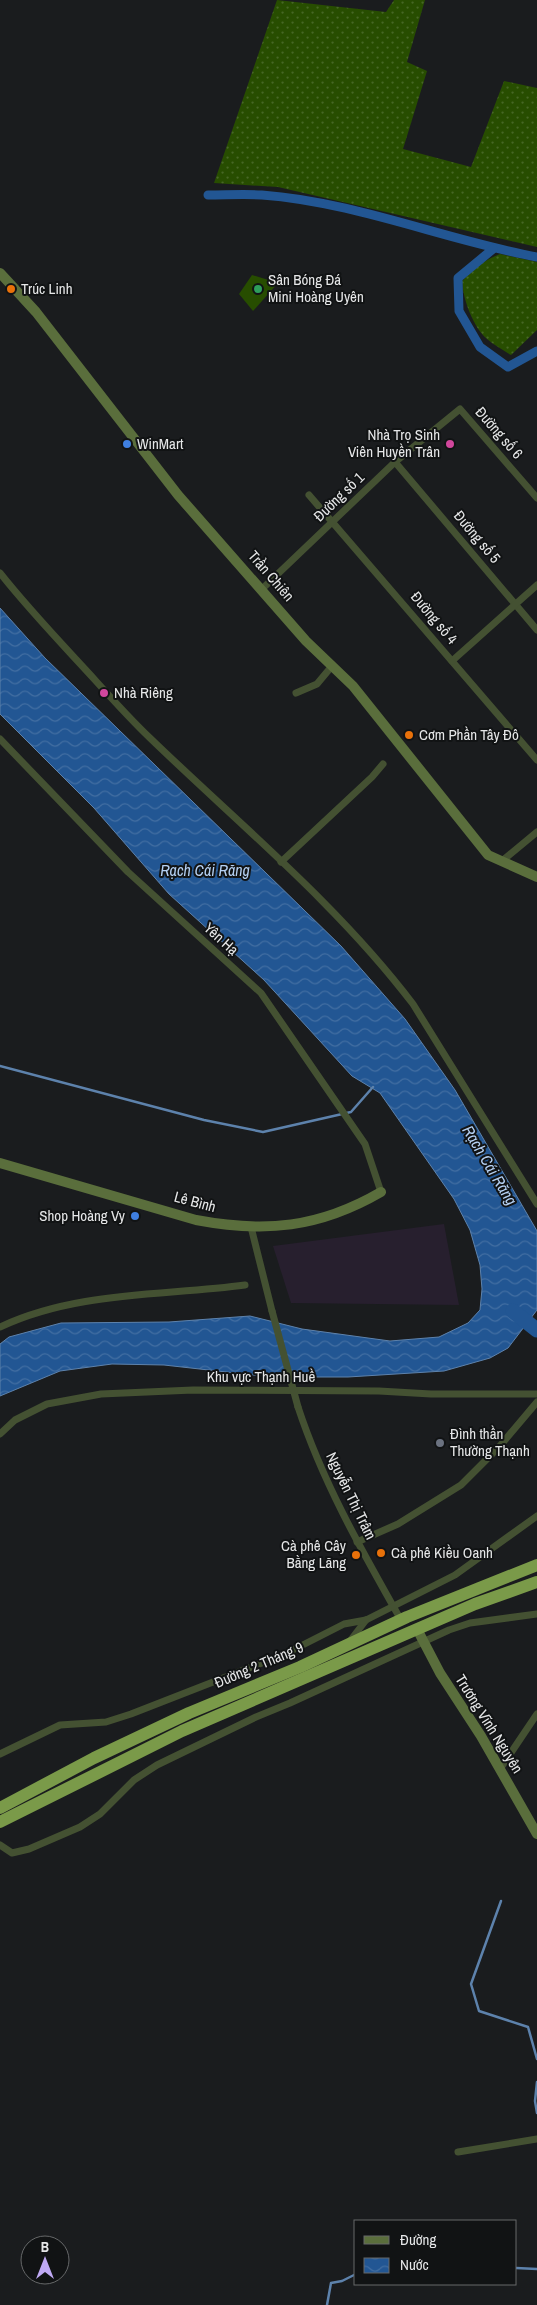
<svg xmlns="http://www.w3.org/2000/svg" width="537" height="2305" font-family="'Archivo Narrow',sans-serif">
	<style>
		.education { fill: #271f2e }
		.grass { fill: url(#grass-dots) }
		.pitch { fill: #274d00 }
		.water { fill: url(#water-waves); stroke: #5d82ac }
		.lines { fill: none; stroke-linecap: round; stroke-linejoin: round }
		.stream { stroke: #5d82ac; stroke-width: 2.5 }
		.canal { stroke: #225693; stroke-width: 9 }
		.river { stroke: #225693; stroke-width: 15 }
		.street { stroke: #445132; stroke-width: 7 }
		.secondary { stroke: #5a6e3c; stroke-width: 10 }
		.highway { stroke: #7a9a49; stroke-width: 12 }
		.street-bridge { stroke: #445132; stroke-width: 7 }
		.food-dot { fill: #e8710a; stroke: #111314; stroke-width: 2 }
		.leisure-dot { fill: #2e9e5b; stroke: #111314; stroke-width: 2 }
		.shop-dot { fill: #3f7fe0; stroke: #111314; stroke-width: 2 }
		.hotel-dot { fill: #d1479c; stroke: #111314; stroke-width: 2 }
		.worship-dot { fill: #6b7280; stroke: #111314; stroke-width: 2 }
		.labels { text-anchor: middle; stroke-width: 4; stroke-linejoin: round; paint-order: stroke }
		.poi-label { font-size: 15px; fill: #e6e7e8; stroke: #111314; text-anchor: start }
		.street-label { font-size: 15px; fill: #e6e7e8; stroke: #111314 }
		.water-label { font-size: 16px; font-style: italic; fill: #b5d1f4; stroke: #111314 }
	</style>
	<defs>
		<pattern id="grass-dots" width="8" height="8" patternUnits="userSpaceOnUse" patternTransform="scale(1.25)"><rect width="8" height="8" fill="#274d00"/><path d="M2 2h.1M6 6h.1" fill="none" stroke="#466725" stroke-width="1.8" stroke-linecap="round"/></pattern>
		<pattern id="water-waves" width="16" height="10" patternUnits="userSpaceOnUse" patternTransform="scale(1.25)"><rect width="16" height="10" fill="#225693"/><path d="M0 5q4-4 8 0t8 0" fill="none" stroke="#426ea2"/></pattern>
	</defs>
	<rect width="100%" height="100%" fill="#1a1c1e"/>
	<polygon class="education" points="444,1224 459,1305 291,1303 273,1246"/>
	<g class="grass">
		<polygon points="277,0 386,12 394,0 425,0 407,62 427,71 403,149 471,167 504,81 537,88 537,247 278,187 214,183"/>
		<path d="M500,254L537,262V330L511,355C503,350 494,345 487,339C473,327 463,299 462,281C474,269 484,260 500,254Z"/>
	</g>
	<polygon class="pitch" points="252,275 278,283 253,311 239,294"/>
	<polygon class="water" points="0,608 45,658 341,946 405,1019 455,1090 537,1231 537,1310 508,1348 490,1358 444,1371 348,1377 271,1377 164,1365 112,1364 60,1371 0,1396 0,1344 9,1337 61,1323 169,1322 250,1316 302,1329 390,1341 439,1337 468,1323 480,1310 482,1289 480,1265 470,1230 454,1199 380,1093 352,1076 264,980 169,894 94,808 0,714"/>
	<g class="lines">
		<g class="stream">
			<polyline points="0,1066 204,1120 263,1132 351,1112 373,1087"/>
			<polyline points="501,1901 471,1984 479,2011 528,2027 537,2059"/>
			<polyline points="537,2082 535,2101 537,2113"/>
			<polyline points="516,2268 537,2269"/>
			<polyline points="327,2305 331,2283 342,2281 356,2274"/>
		</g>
		<g class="canal">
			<path d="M208,195C226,195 244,194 262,195C356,202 445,240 537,257"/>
			<polyline points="493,249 458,278 459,311 480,347 508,367 537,351"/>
		</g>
		<polyline class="river" points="513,1311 537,1330"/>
		<g class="street">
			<polyline points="395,462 537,630"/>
			<polyline points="309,495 537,760"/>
			<path d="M0,573C30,611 63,645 95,680C113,700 131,720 150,738C239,824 337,904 413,1004L537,1204"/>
			<polyline points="262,589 395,462 460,409 537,498"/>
			<polyline points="452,661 537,585"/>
			<polyline points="296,693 317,684 332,666"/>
			<polyline points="0,739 128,872 261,993 365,1144 381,1192"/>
			<polyline points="502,861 537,832"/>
			<polyline points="281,862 372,777 383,764"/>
			<polyline points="251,1227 272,1311"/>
			<path d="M0,1327C76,1291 163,1296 245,1285"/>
			<path d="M298,1407C323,1483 362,1551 401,1620"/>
			<polyline points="0,1434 15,1420 47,1404 101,1394 193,1390 379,1391 431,1394 537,1394"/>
			<polyline points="357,1542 398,1524 461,1485 499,1447 537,1402"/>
			<polyline points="350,1641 366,1620"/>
			<polyline points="0,1754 60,1725 106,1722 131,1714 285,1654 344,1624 366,1620 455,1575 537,1516"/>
			<polyline points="500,1769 537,1714"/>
			<polyline points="0,1845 12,1853 29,1849 80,1827 100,1814 134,1780 157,1765 256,1717 290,1703 449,1630 470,1623 537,1614"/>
			<polyline points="458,2152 537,2139"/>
		</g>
		<g class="secondary">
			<polyline points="0,273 36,312 178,495 306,641 353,686 488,855 537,877"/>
			<path d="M0,1163L196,1220C265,1233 319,1228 381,1192"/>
			<polyline points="417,1629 440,1673 481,1736 537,1834"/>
		</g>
		<g class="highway">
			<polyline points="0,1808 94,1758 189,1713 300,1667 407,1617 537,1565"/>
			<polyline points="0,1822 182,1731 475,1604 537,1582"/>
		</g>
		<polyline class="street-bridge" points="272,1311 298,1407"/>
	</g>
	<g class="food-dot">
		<circle cx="11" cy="289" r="5"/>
		<circle cx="409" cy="735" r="5"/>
		<circle cx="381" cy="1553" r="5"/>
		<circle cx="356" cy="1555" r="5"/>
	</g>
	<circle class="leisure-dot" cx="258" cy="289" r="5"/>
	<g class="shop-dot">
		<circle cx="127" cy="444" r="5"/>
		<circle cx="135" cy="1216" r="5"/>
	</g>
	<g class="hotel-dot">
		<circle cx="450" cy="444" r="5"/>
		<circle cx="104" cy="693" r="5"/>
	</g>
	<circle class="worship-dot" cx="440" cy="1443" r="5"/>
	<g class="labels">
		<g class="poi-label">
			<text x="268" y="285">Sân Bóng Đá<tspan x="268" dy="17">Mini Hoàng Uyên</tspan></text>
			<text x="21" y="294">Trúc Linh</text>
			<text x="440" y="440" text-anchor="end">Nhà Trọ Sinh<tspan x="440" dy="17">Viên Huyền Trân</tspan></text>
			<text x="137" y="449">WinMart</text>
			<text x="114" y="698">Nhà Riêng</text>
			<text x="419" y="740">Cơm Phần Tây Đô</text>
			<text x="125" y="1221" text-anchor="end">Shop Hoàng Vy</text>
			<text x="450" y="1439">Đình thần<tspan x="450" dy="17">Thường Thạnh</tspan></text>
			<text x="346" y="1551" text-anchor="end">Cà phê Cây<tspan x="346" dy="17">Bằng Lăng</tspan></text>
			<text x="391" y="1558">Cà phê Kiều Oanh</text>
		</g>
		<g class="street-label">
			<text transform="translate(499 433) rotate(49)" y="5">Đường số 6</text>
			<text transform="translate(339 497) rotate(-44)" y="5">Đường số 1</text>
			<text transform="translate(477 537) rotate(50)" y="5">Đường số 5</text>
			<text transform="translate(271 576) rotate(49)" y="5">Trần Chiên</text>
			<text transform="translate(434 618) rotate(50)" y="5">Đường số 4</text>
			<text transform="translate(221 939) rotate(42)" y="5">Yên Hạ</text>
			<text transform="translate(195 1202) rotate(15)" y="5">Lê Bình</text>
			<text x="261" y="1382">Khu vực Thạnh Huề</text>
			<text transform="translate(351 1496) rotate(64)" y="5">Nguyễn Thị Trâm</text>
			<text transform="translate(259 1665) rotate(-23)" y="5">Đường 2 Tháng 9</text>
			<text transform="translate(489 1724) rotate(58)" y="5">Trương Vĩnh Nguyên</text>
		</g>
		<g class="water-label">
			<text x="205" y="876">Rạch Cái Răng</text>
			<text transform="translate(490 1165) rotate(59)" y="6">Rạch Cái Răng</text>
		</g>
	</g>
	<rect x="354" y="2220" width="162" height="65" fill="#111314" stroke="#666869"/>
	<rect x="364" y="2236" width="25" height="8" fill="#5a6e3c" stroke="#666869"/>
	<text x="400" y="2245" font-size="15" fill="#e6e7e8">Đường</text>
	<rect x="364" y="2258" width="25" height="15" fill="url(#water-waves)" stroke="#666869"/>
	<text x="400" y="2270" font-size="15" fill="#e6e7e8">Nước</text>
	<g transform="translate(45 2260)"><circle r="24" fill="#111314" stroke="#666869"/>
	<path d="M0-4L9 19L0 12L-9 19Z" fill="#bfa9f4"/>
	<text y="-8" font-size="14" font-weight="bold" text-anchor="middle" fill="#e6e7e8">B</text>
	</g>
</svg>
